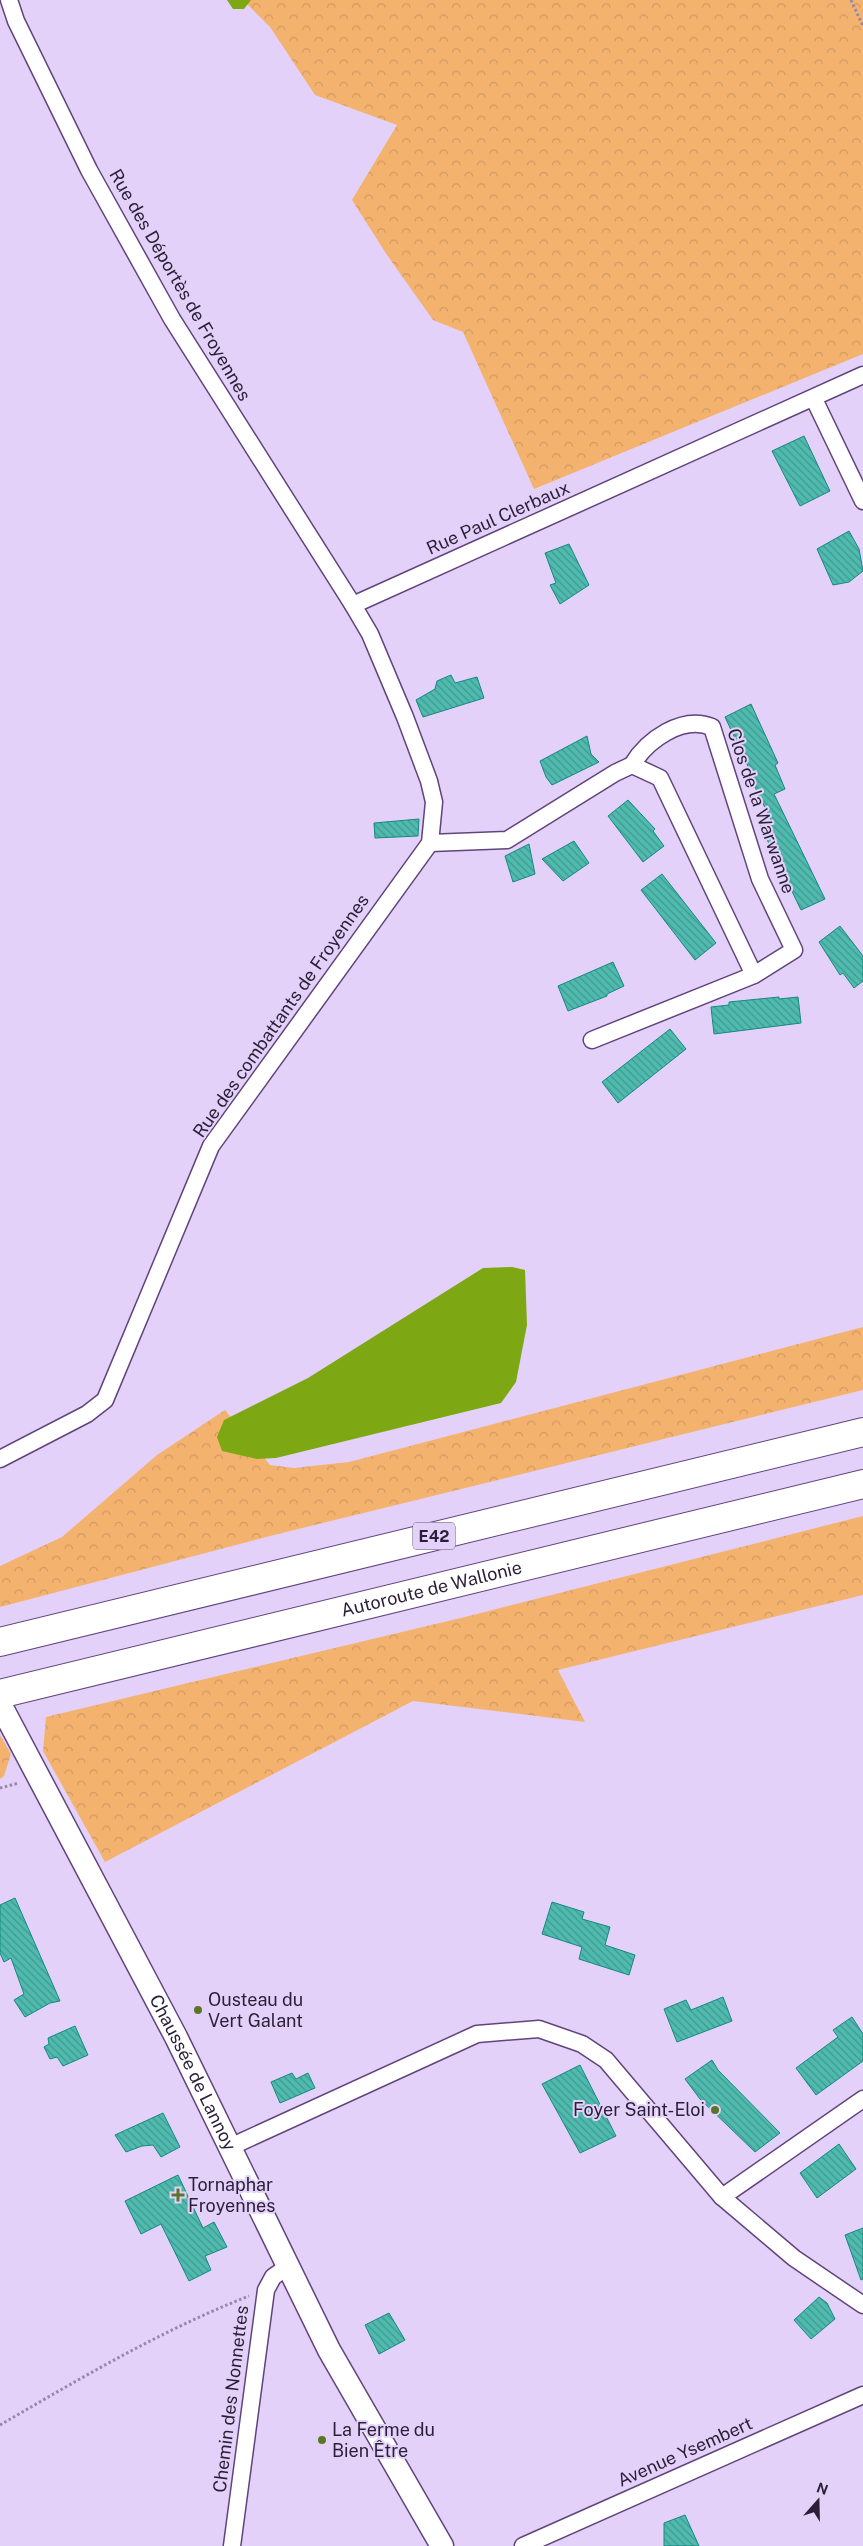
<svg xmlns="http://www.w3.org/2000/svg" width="863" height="2546" font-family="'Public Sans',sans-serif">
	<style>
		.forest { fill: url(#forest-crowns) }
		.water { fill: #7ea813 }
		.building { fill: url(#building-back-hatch); stroke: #14897f }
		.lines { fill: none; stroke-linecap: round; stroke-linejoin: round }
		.minor-casing { stroke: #60447d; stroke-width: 19 }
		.secondary-casing { stroke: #60447d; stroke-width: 25 }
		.motorway-casing { stroke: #60447d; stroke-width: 30 }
		.path { stroke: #9788a9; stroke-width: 3; stroke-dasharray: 2.5 2.5; stroke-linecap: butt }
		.minor { stroke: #fff; stroke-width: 16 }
		.secondary { stroke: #fff; stroke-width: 22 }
		.motorway { stroke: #fff; stroke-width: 28 }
		.poi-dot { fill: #5b7528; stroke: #e3d1f9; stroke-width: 2 }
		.labels { text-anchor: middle; stroke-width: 4; stroke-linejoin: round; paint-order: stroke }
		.shield { fill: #e3d1f9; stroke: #625471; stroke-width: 1 }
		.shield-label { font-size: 16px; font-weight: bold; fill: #2b1f37 }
		.street-label { font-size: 18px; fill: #2b1f37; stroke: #e3d1f9 }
		.poi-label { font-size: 18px; fill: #2b1f37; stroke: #e3d1f9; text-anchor: start }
	</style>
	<defs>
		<pattern id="forest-crowns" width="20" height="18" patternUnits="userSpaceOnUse" patternTransform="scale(1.25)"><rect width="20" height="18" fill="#f4b26f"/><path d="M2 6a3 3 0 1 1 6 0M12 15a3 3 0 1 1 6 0" fill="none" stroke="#d19961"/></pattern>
		<pattern id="building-back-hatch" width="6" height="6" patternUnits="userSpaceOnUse" patternTransform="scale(1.25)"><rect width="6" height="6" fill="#4fbbaf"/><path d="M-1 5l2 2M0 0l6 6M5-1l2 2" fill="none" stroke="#42978f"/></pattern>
	</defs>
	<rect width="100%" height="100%" fill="#e3d1f9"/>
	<g class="forest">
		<polygon points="243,0 863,0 863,354 534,489 463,332 433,320 387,255 352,200 397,125 315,95 270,27"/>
		<polygon points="863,1327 863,1390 274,1535 0,1607 0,1566 62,1537 157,1455 225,1410 270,1465 294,1468 349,1462"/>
		<polygon points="863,1516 863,1595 558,1670 585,1722 413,1701 105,1862 43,1751 46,1717 469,1616"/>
		<polygon points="0,1735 11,1754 4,1776 0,1779"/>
	</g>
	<g class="water">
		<polygon points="227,0 251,0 244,9 233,9"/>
		<polygon points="512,1267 525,1270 527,1325 516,1382 501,1403 276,1458 257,1459 222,1451 217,1437 224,1420 308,1378 483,1268"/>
	</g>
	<g class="building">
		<polygon points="804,436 830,491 800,506 772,451"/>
		<polygon points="849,531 859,549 863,571 849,582 833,585 817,549"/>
		<polygon points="569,544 589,585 560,604 550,585 556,583 545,553"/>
		<polygon points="451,675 455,683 477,677 484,698 423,717 416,700 435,689 437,681"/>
		<polygon points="751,704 778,763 775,765 785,789 774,794 825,899 801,910 760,825 771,820 750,777 752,775 725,717"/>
		<polygon points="587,736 591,754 599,762 552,785 546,777 540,761"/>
		<polygon points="628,800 655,829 653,831 664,846 643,862 608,816"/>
		<polygon points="419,819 418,836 375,838 374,823"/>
		<polygon points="574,841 589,863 563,881 542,859"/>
		<polygon points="529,844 535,874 513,882 505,856"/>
		<polygon points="662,874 716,943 695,960 641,890"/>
		<polygon points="840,926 863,956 863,981 854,988 843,973 840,975 819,942"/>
		<polygon points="613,962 624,986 607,994 607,996 568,1011 558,986"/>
		<polygon points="779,997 779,999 798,997 801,1023 714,1034 711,1007 729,1005 729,1002"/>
		<polygon points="670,1029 686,1049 618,1103 602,1082"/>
		<polygon points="15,1898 60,2001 50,2003 25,2017 14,2000 24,1994 11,1958 4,1962 0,1953 0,1905"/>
		<polygon points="552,1902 584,1912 582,1919 610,1927 605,1945 635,1955 629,1975 579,1959 582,1947 542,1934"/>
		<polygon points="723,1997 732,2021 677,2042 664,2009 686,2000 691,2010"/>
		<polygon points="852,2017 863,2034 863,2061 816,2095 796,2068 838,2037 833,2030"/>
		<polygon points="75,2026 88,2055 63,2066 57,2057 50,2059 44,2047 49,2044 48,2038"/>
		<polygon points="712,2060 718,2070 780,2133 755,2152 700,2099 685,2079"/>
		<polygon points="580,2065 616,2136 580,2153 542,2084"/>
		<polygon points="292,2073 296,2079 308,2073 315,2088 280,2103 271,2082"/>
		<polygon points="163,2113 180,2147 161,2157 153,2145 142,2146 126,2152 115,2135"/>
		<polygon points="839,2144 856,2169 817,2198 800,2173"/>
		<polygon points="178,2175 203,2228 214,2222 227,2247 205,2256 211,2270 189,2281 161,2224 141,2234 125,2201"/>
		<polygon points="863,2228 863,2279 861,2280 845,2235"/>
		<polygon points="819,2297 827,2303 835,2319 811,2339 794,2320"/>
		<polygon points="389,2313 405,2340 379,2354 365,2325"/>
		<polygon points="685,2515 699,2546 664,2546 664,2523"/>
	</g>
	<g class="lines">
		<defs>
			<g id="minor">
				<polyline points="814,399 863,501"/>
				<polyline points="353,605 863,375"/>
				<path d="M632,765C647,740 682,715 712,727L760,879L794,950L754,975"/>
				<polyline points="430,843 507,840 615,773 632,765 660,778 754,975 592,1040"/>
				<polyline points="0,1459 87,1414 105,1400 211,1146 430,843 434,802 429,781 405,717 370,634 353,605 172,319 89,170 16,21 9,0"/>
				<polyline points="230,2147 477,2034 539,2029 582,2044 606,2060 722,2197 794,2258 863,2305"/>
				<polyline points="722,2197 863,2099"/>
				<polyline points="232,2546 266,2290 273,2277 287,2267"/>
				<polyline points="523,2546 863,2395"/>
			</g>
			<g id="secondary">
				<path id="s1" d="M0,1704L176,2037L329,2350L442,2546"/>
			</g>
			<g id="motorway">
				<polyline points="0,1642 863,1432"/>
				<path id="s2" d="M0,1694L863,1484"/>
			</g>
		</defs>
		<use href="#minor" class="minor-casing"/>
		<use href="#secondary" class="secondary-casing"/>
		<use href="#motorway" class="motorway-casing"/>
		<g class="path">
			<polyline points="851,0 863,26"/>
			<polyline points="0,1788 19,1783"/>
			<path d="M0,2425C81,2378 162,2330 249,2296"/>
		</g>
		<use href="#minor" class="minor"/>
		<use href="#secondary" class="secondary"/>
		<use href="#motorway" class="motorway"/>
	</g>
	<g class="poi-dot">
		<circle cx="198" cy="2010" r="5"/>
		<circle cx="715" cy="2110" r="5"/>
		<path d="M175.5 2187.5h5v5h5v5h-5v5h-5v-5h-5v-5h5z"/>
		<circle cx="322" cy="2440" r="5"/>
	</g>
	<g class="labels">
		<rect class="shield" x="413" y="1522.5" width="42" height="27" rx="4"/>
		<g class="shield-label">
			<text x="434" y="1542">E42</text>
		</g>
		<g class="street-label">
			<text transform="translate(180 285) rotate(60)" y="6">Rue des Déportès de Froyennes</text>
			<text transform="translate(498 518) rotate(-24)" y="6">Rue Paul Clerbaux</text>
			<text transform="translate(761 811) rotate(71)" y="6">Clos de la Warwanne</text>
			<text transform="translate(281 1016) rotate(-55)" y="6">Rue des combattants de Froyennes</text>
			<text dy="6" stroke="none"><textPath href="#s2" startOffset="444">Autoroute de Wallonie</textPath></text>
			<text dy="6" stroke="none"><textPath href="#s1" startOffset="416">Chaussée de Lannoy</textPath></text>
			<text transform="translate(231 2399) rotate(-83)" y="6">Chemin des Nonnettes</text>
			<text transform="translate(685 2452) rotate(-24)" y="6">Avenue Ysembert</text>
		</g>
		<g class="poi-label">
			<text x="208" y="2006">Ousteau du<tspan x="208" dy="21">Vert Galant</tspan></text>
			<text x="705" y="2116" text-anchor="end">Foyer Saint-Eloi</text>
			<text x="188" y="2191">Tornaphar<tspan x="188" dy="21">Froyennes</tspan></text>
			<text x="332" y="2436">La Ferme du<tspan x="332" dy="21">Bien Être</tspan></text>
		</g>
	</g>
	<g transform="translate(818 2501) rotate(20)" stroke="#e3d1f9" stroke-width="4" paint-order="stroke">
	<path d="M0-4L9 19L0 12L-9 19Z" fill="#2b1f37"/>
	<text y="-8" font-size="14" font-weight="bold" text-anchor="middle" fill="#2b1f37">N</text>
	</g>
</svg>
